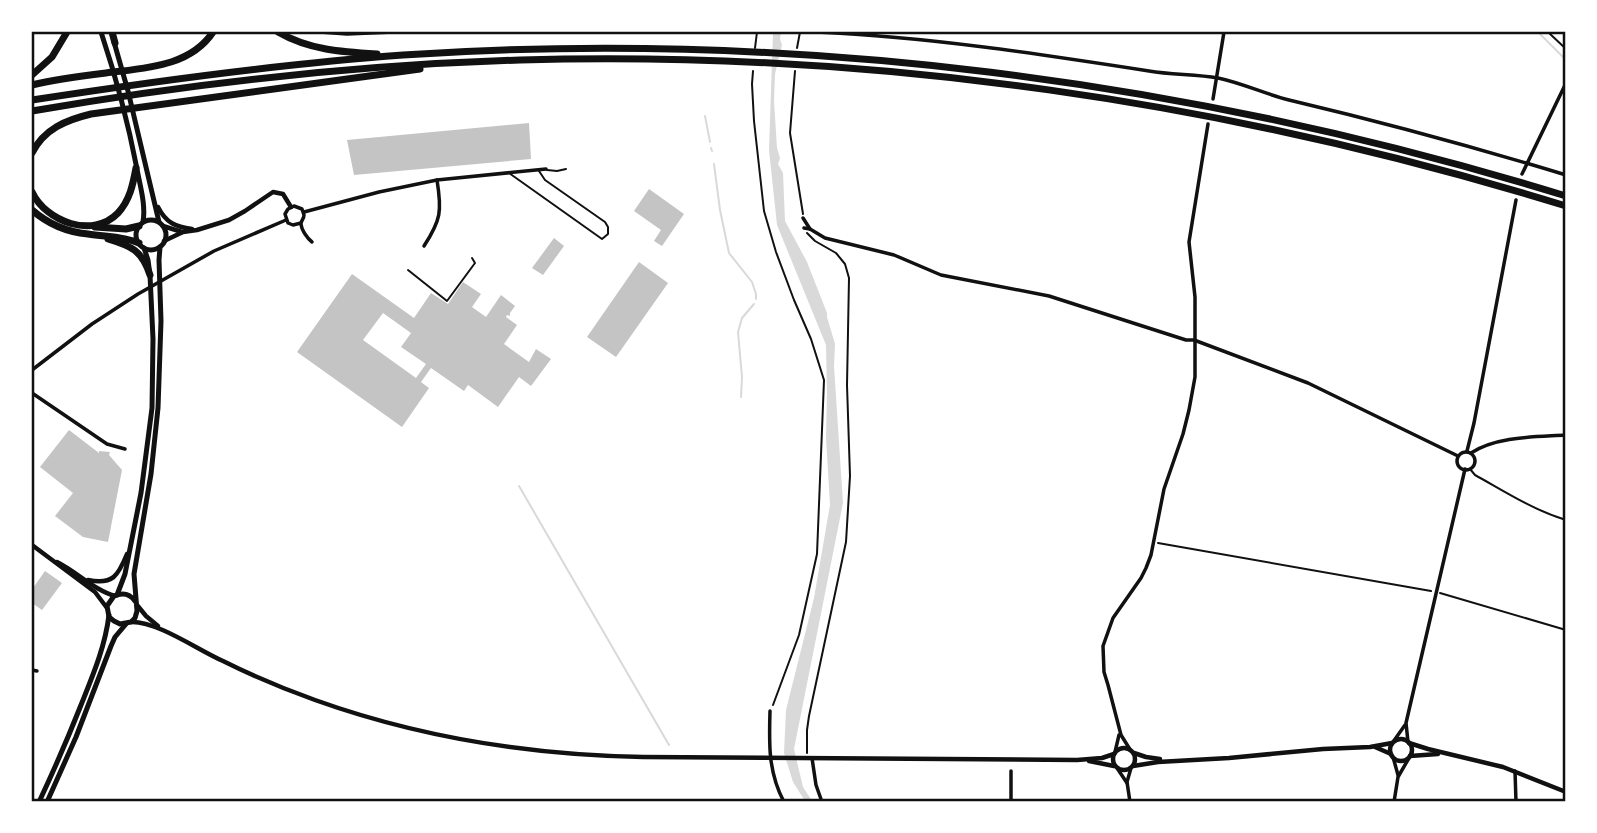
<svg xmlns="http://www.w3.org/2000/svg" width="1597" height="833" font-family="Figtree,sans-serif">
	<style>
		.water { fill: #d9d9d9 }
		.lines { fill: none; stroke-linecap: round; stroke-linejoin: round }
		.stream { stroke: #d9d9d9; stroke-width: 2 }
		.building { fill: #c4c4c4; fill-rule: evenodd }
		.path { stroke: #111; stroke-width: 2 }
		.service { stroke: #111; stroke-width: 2 }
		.minor { stroke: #111; stroke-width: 3.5 }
		.tertiary { stroke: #111; stroke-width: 4.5 }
		.secondary { stroke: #111; stroke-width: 5 }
		.motorway { stroke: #111; stroke-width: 7 }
		.neatline { fill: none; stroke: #111; stroke-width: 2.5 }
	</style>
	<rect width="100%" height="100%" fill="#fff"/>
	<polygon class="water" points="773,32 781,32 780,39 782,45 775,74 774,101 777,148 780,158 778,164 783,173 785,221 807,262 827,313 827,317 835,344 834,366 843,503 794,749 803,787 812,801 805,801 793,782 784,753 786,710 814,598 830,505 826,438 827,394 826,345 777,225 769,150"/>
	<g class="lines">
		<g class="stream">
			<polyline points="1538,32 1566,60"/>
			<polyline points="705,116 710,142"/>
			<polyline points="711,148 712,151"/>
			<polyline points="714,164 720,210 729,253 752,282 756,294 756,299"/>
			<polyline points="741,397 742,377 738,332 742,318 754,304"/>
			<polyline points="519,486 669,745"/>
		</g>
	</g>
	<g class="building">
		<polygon points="529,123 531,159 354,175 347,140"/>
		<polygon points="649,189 684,214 662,246 654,241 661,230 634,211"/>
		<polygon points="554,238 564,246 543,275 532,268"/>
		<polygon points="639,262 668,283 616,357 587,337"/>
		<path d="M352,274L414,318L431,293L448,304L463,282L481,294L472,307L486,317L501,295L515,306L510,313V316L507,315L506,317L517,325L504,344L529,362L536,349L551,359L531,386L519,377L498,407L468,385L464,391L431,368L421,382L429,388L402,427L297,352ZM383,313L411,333L401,347L426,364L416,378L363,340Z"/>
		<polygon points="69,430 99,453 99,451 110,452 109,455 122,470 108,542 83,537 55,516 73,493 40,467"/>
		<polygon points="45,571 62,583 42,610 32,603 32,593 34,589 33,588"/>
	</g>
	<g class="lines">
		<g class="path">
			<polyline points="1548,32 1566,49"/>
			<polyline points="755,48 757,32"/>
			<polyline points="797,48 800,32"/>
			<polyline points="753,71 752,84 754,121 764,211 776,252 794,300 811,339 824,380 817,554 799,635 773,705"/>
			<polyline points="795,71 790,133 803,214"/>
			<polyline points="807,233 815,241 836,253 845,264 849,278 847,385 850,476 846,542 809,716 807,730 807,753"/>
			<path d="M1470,469L1475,475C1504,491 1533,510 1566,520"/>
			<polyline points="1158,543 1431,591"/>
			<polyline points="1440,593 1566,630"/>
		</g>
		<g class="service">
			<polyline points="547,170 557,171 566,169"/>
			<polyline points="509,173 602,239 608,234 608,227 605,222 545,180 539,171"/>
			<polyline points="408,270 447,301 475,263 472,258"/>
		</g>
		<g class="minor">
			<polyline points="320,32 347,34 394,32"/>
			<path d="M817,32C929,37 1039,54 1149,71C1172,75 1195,74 1218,78C1242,83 1265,94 1289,100C1382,122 1474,147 1566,175"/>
			<polyline points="1213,99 1224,32"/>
			<polyline points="1522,174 1566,83"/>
			<polyline points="304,212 379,192 437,180 546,169"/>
			<polyline points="803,218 810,229"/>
			<path d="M301,223L293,225L288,223L285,214L288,209L294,206L302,209L304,215C304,218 302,220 301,223C301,230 308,239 312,242"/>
			<polyline points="804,228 810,229 825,238 894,255 941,275 1049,296 1186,340 1194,340 1308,383 1458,456"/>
			<path d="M424,246C441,220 442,211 437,180"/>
			<polyline points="32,370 92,324 138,294 214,251 286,220"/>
			<polyline points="32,393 107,444 125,449"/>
			<polyline points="1467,451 1474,423 1516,200"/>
			<circle cx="1466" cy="461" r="9"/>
			<path d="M1471,453C1497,436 1536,437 1566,435"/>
			<polyline points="32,670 37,671"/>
			<path d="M770,711C769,743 768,772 784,802"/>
			<polyline points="1393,742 1405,725"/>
			<polyline points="1408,742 1406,723 1465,469"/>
			<polyline points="1131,751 1121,735 1108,685 1104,672 1103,646 1113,618 1141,578 1146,568 1151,555 1164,489 1183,434 1189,410 1195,377 1195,297 1189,242 1208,124"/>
			<polyline points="1115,752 1119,735"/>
			<polyline points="1393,757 1398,775"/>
			<polyline points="812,758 816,785 822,802"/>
			<polyline points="1117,768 1127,783"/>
			<polyline points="1515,771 1516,802"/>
			<polyline points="1011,802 1011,771"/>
			<polyline points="1130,802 1127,782 1131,768"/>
			<polyline points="1394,802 1398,777 1409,758"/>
		</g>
		<g class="tertiary">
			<path d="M158,207C166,223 176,227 192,229"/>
			<polyline points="163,226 182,232"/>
			<polyline points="164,241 183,232 197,230 229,220 245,211 273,192 283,194 291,207"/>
			<polyline points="32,545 95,592 107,608"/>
			<path d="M57,562C77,572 94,590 115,596"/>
			<path d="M88,580C113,585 118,576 127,554"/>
			<polyline points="137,605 146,616 158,626"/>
			<path d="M131,622C157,621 198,650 223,661C253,676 284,689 315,700C421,738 531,755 643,757L1077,760L1102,758L1114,754"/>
			<circle cx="1401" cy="750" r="11"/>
			<polyline points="1409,743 1428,749 1503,767 1566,792"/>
			<polyline points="1375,747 1391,754"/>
			<circle cx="1124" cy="759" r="11"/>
			<polyline points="1134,753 1146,757 1160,759"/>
			<polyline points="1410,756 1438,754"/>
			<polyline points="1089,761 1114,766"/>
			<polyline points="1133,766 1158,762 1229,758 1323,749 1370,747 1392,743"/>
		</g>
		<g class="secondary">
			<path d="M101,32C116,77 128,122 137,169C140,186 146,205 143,222"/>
			<polyline points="114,42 128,91 159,222"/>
			<circle cx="151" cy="235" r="15"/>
			<polyline points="117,595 125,574 141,493 152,408 153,339 150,275 148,260 144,248"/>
			<path d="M135,601C130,594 123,592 114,596L107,606L109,617L114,621L120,624L131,622L135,618L137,611L134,574L151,474L158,408L161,321L159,260L160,247"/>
			<path d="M39,802C54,770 68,738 81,705C93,675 105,647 109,615"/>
			<polyline points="47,802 76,737 111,646 115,637 126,624"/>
		</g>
		<g class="motorway">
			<polyline points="112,32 115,43"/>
			<path d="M278,32C309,50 342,52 377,54"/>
			<polyline points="32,75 52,57 67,32"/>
			<path d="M32,85C56,79 81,76 106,73C144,68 190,67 213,32"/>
			<path d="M32,100C155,81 278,64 403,55C796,29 1190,80 1566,196"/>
			<path d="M32,111C193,83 356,65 520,60C874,50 1227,101 1566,206"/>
			<path d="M32,153C44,129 66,120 91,114L420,69"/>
			<path d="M32,192C46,222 93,239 118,213C130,200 133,184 136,168"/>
			<path d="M32,210C48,224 67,232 88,234C106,237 122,236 139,243"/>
			<polyline points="95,227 126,229 139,226"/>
			<path d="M108,239C131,246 142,250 150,275"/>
		</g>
	</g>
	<rect width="1597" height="833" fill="none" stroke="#ffffff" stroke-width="66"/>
	<rect x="33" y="33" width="1531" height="767" class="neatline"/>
</svg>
